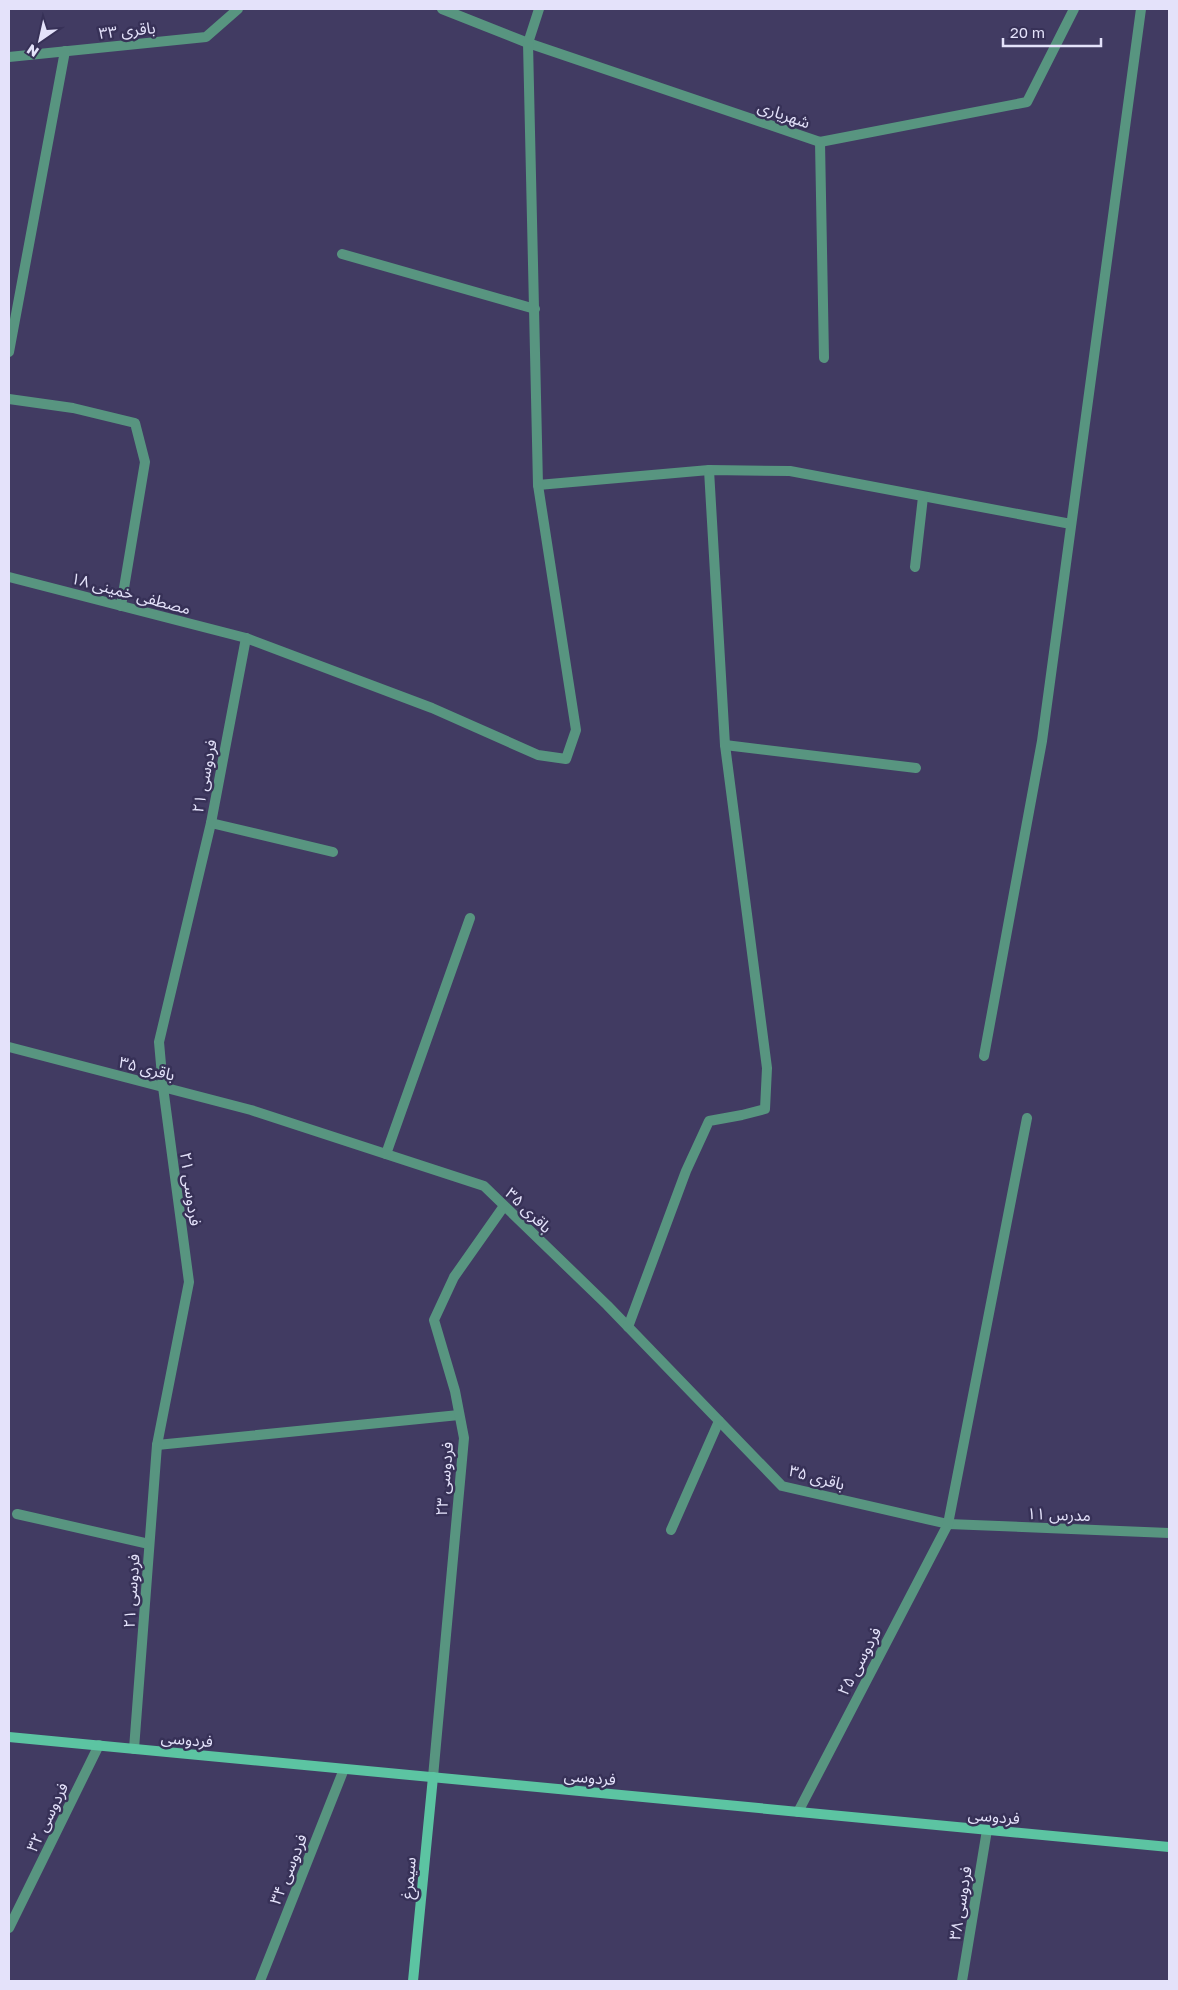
<svg xmlns="http://www.w3.org/2000/svg" width="1178" height="1990" font-family="'Golos Text','Noto Sans Arabic',sans-serif">
	<style>
		.lines { fill: none; stroke-linecap: round; stroke-linejoin: round }
		.street { stroke: #589580; stroke-width: 10 }
		.secondary { stroke: #5cc4a2; stroke-width: 10 }
		.labels { text-anchor: middle; stroke-width: 5; stroke-linejoin: round; paint-order: stroke }
		.street-label { font-size: 16px; fill: #e4e2fa; stroke: #373157 }
	</style>
	<rect width="100%" height="100%" fill="#413b62"/>
	<g class="lines">
		<g class="street">
			<polyline points="442,9 528,43 820,142 1027,102 1074,9"/>
			<polyline points="9,57 206,37 238,9"/>
			<polyline points="820,142 824,358"/>
			<polyline points="342,254 535,309"/>
			<polyline points="9,352 65,51"/>
			<polyline points="9,399 73,408 135,423 145,462 121,606"/>
			<polyline points="538,485 709,470 790,471 1071,524"/>
			<polyline points="915,567 923,497"/>
			<polyline points="9,577 246,638 432,708 538,755 566,759 576,730 538,485 528,43 539,9"/>
			<polyline points="725,745 916,768"/>
			<polyline points="211,823 333,852"/>
			<polyline points="9,1047 251,1110 484,1186 607,1305 782,1486 948,1524 1169,1533"/>
			<polyline points="984,1056 1042,741 1141,9"/>
			<polyline points="386,1154 470,918"/>
			<polyline points="628,1327 686,1171 709,1121 742,1115 765,1109 767,1068 725,745 709,470"/>
			<polyline points="157,1445 459,1415"/>
			<polyline points="17,1514 149,1544"/>
			<polyline points="671,1530 719,1421"/>
			<polyline points="134,1749 157,1445 189,1282 163,1087 159,1042 211,823 246,638"/>
			<polyline points="433,1777 464,1438 455,1391 434,1320 454,1277 504,1206"/>
			<polyline points="798,1812 948,1524 1027,1118"/>
			<polyline points="9,1928 99,1745"/>
			<polyline points="260,1981 344,1769"/>
			<polyline points="962,1981 987,1830"/>
		</g>
		<g class="secondary">
			<polyline points="9,1737 1169,1847"/>
			<polyline points="413,1981 433,1777"/>
		</g>
	</g>
	<g class="labels">
		<g class="street-label">
			<text transform="translate(127 30) rotate(-6)" y="6">باقری ۳۳</text>
			<text transform="translate(784 114) rotate(19)" y="6">شهریاری</text>
			<text transform="translate(131 593) rotate(15)" y="6">مصطفی خمینی ۱۸</text>
			<text transform="translate(204 776) rotate(-79)" y="6">فردوسی ۲۱</text>
			<text transform="translate(147 1068) rotate(14)" y="6">باقری ۳۵</text>
			<text transform="translate(191 1189) rotate(82)" y="6">فردوسی ۲۱</text>
			<text transform="translate(529 1210) rotate(44)" y="6">باقری ۳۵</text>
			<text transform="translate(817 1477) rotate(15)" y="6">باقری ۳۵</text>
			<text transform="translate(444 1479) rotate(-85)" y="6">فردوسی ۲۳</text>
			<text transform="translate(1059 1514) rotate(2)" y="6">مدرس ۱۱</text>
			<text transform="translate(131 1591) rotate(-86)" y="6">فردوسی ۲۱</text>
			<text transform="translate(859 1661) rotate(-62)" y="6">فردوسی ۲۵</text>
			<text transform="translate(187 1739) rotate(5)" y="6">فردوسی</text>
			<text transform="translate(590 1777) rotate(5)" y="6">فردوسی</text>
			<text transform="translate(994 1816) rotate(5)" y="6">فردوسی</text>
			<text transform="translate(47 1817) rotate(-64)" y="6">فردوسی ۳۲</text>
			<text transform="translate(288 1869) rotate(-68)" y="6">فردوسی ۳۴</text>
			<text transform="translate(408 1878) rotate(-85)" y="6">سیمرغ</text>
			<text transform="translate(960 1903) rotate(-81)" y="6">فردوسی ۳۸</text>
		</g>
	</g>
	<rect width="1178" height="1990" fill="none" stroke="#e4e2fa" stroke-width="20"/>
	<g transform="translate(40 40) rotate(214)" stroke="#373157" stroke-width="4" paint-order="stroke">
	<path d="M0-4L9 19L0 12L-9 19Z" fill="#e4e2fa"/>
	<text y="-8" font-size="14" font-weight="bold" text-anchor="middle" fill="#e4e2fa">N</text>
	</g>
	<path d="M1003 38v8h98v-8" fill="none" stroke="#e4e2fa" stroke-width="2.5"/>
	<text x="1010" y="38" font-size="15" fill="#e4e2fa" stroke="#373157" stroke-width="4" paint-order="stroke">20 m</text>
</svg>
